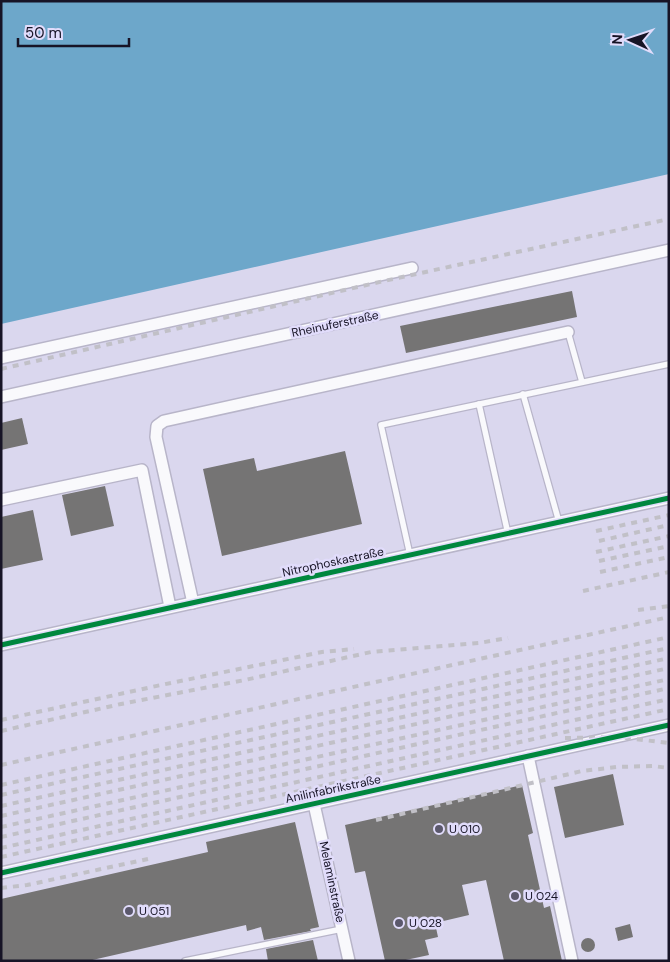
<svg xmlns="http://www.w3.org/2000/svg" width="670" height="962" font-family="'DM Sans',sans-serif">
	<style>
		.water { fill: #6da7ca }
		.building { fill: #757474 }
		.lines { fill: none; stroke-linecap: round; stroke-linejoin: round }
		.service-casing { stroke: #b8b5c9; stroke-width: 8 }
		.minor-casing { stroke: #b8b5c9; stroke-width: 14 }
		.service { stroke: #f9f9fc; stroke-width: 5.5 }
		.minor { stroke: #f9f9fc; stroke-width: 11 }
		.rail { stroke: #c1c0c7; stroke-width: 4; stroke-dasharray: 6 6; stroke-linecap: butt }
		.cycleway-casing { stroke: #e1dcfb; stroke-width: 8 }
		.cycleway { stroke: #00873e; stroke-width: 5 }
		.poi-dot { fill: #5b586c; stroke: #e1dcfb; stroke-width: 2 }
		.labels { text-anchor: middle; stroke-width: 5; stroke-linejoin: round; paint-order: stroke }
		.street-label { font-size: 12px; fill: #171426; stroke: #e1dcfb }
		.poi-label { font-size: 12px; fill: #171426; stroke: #e1dcfb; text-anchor: start }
	</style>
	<rect width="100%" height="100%" fill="#dad7ee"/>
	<polygon class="water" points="1,1 669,1 669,174 1,324"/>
	<g class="building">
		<polygon points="572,291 577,317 406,353 400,326"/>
		<polygon points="22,418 28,444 1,450 1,423"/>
		<polygon points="345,451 362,524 222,556 203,469 254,458 257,471"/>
		<polygon points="105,486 114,526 71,536 62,495"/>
		<polygon points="33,510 43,560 1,569 1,517"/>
		<polygon points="613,774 624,825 565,838 554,787"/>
		<polygon points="522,785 533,833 528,835 544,908 550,906 562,961 504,961 486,880 462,885 469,915 435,923 438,937 425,940 429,955 401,961 385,961 365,871 355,873 345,825"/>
		<polygon points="295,822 319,927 310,929 311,931 264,940 261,927 247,931 246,925 88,961 1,961 1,899 208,852 206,842"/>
		<polygon points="630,924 633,937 618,941 615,928"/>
		<circle cx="588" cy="945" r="7"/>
		<polygon points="313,940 318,961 268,961 266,949"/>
	</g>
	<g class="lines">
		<defs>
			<g id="service">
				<polyline points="568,332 582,382"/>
				<polyline points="523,394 559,522"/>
				<polyline points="479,404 508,534"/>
				<polyline points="410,555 381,425 669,364"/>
				<polyline points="185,961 342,929"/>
			</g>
			<g id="minor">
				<polyline points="1,358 412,268"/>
				<polyline points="1,397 669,250"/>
				<polyline points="1,500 142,470 170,607"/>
				<polyline points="193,603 156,437 157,426 164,421 568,332"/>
				<polyline points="1,645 669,498"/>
				<polyline points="528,756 572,961"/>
				<polyline points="314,804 349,961"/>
				<polyline points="1,873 669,725"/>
			</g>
		</defs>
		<use href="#service" class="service-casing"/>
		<use href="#minor" class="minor-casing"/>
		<use href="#service" class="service"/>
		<use href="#minor" class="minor"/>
		<g class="rail">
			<polyline points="1,369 384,281 669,219"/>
			<polyline points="596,531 669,515"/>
			<polyline points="599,541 669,525"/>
			<polyline points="596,552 669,536"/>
			<polyline points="599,561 669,546"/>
			<polyline points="600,572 669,557"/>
			<polyline points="583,591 669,572"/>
			<polyline points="638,610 669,606"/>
			<polyline points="1,720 161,685 322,652 354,649"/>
			<polyline points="1,731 121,704 245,680 371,652 479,643 508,638"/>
			<polyline points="565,738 618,737 669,743"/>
			<polyline points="1,765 669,617"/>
			<polyline points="1,785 669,637"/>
			<polyline points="1,795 669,648"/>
			<polyline points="1,806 669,658"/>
			<polyline points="1,816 669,668"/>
			<polyline points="376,820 582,771 617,767 653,766 669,768"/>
			<polyline points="1,827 669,679"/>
			<polyline points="1,837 669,688"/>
			<polyline points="1,848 669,699"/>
			<polyline points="1,857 669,709"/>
			<polyline points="1,888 27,885 148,859"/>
		</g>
		<defs>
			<g id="cycleway">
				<polyline points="1,645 669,498"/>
				<polyline points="1,873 669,725"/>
			</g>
		</defs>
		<use href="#cycleway" class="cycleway-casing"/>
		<use href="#cycleway" class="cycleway"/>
	</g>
	<g class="poi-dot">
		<circle cx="439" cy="829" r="5"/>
		<circle cx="515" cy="896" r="5"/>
		<circle cx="129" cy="911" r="5"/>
		<circle cx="399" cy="923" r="5"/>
	</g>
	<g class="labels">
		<g class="street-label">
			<text transform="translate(335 324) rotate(-12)" y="4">Rheinuferstraße</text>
			<text transform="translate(333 562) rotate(-12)" y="4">Nitrophoskastraße</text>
			<text transform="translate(333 789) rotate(-12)" y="4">Anilinfabrikstraße</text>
			<text transform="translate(332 882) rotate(78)" y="4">Melaminstraße</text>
		</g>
		<g class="poi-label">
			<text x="449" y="833">U 010</text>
			<text x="525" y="900">U 024</text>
			<text x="139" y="915">U 051</text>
			<text x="409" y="927">U 028</text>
		</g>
	</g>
	<rect width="670" height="962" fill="none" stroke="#171426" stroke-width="5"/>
	<g transform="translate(630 40) rotate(273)" stroke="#e1dcfb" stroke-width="4" paint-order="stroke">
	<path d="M0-4L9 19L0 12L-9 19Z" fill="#171426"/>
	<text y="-8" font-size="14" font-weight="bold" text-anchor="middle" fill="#171426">N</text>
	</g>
	<path d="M18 38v8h111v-8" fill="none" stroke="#171426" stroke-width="2.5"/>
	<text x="25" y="38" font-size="15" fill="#171426" stroke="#e1dcfb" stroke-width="4" paint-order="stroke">50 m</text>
</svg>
